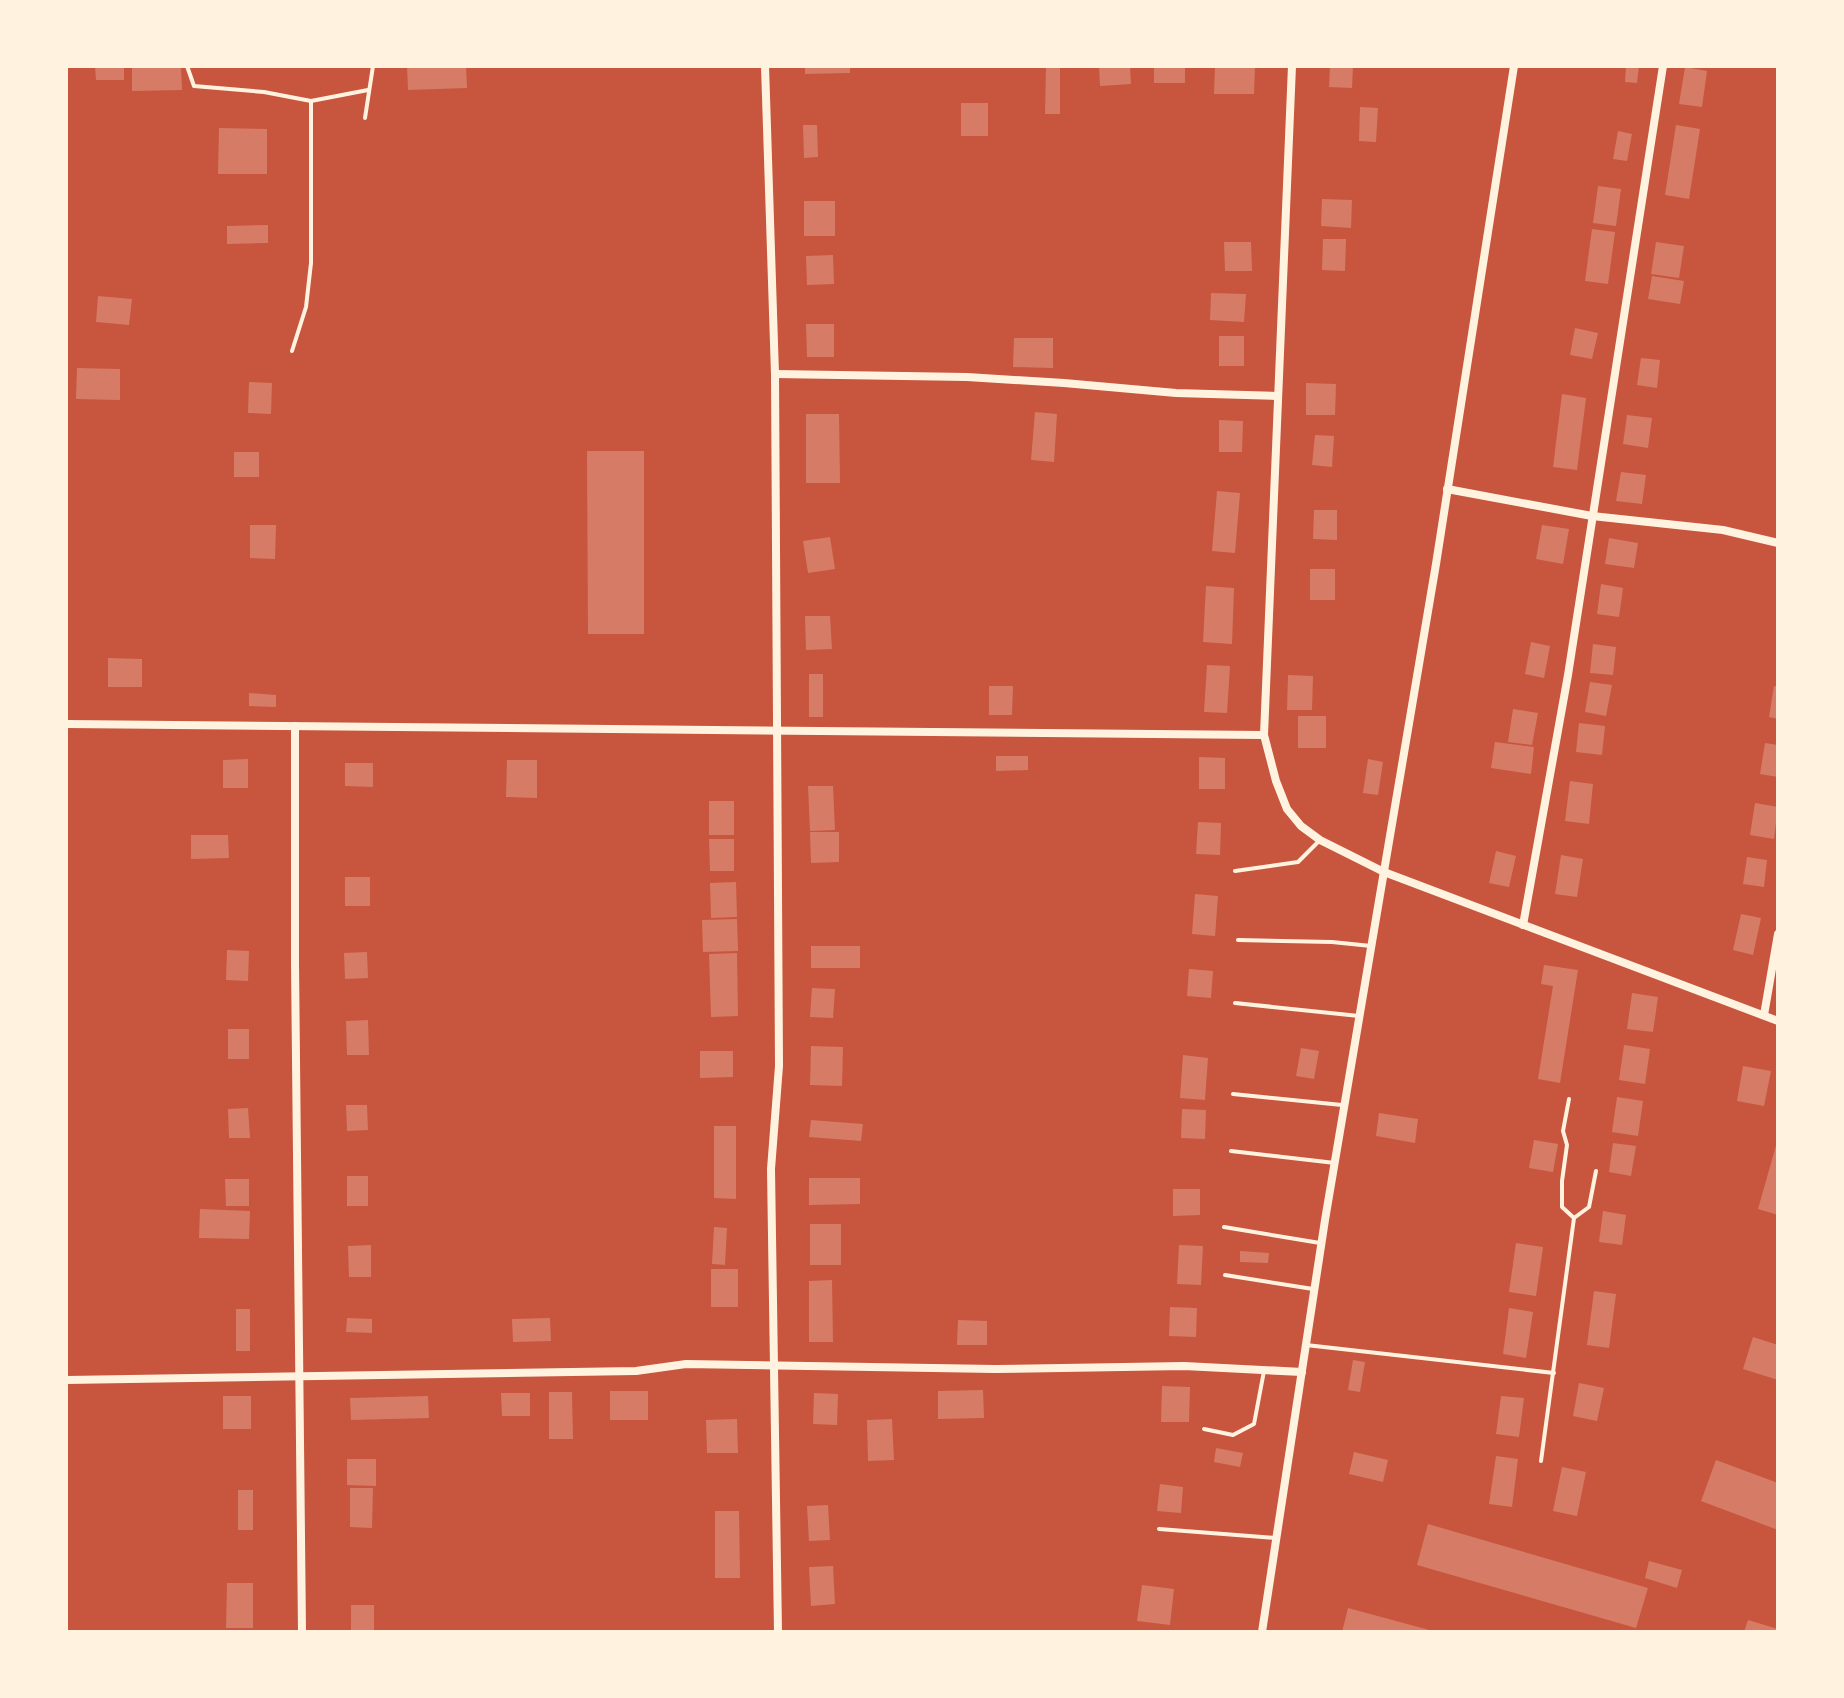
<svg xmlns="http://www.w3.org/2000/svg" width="1844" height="1698" font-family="'PT Sans Narrow',sans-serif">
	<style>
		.building { fill: #d67c66 }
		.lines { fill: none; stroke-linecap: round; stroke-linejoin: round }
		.service { stroke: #fff3e0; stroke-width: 4 }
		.minor { stroke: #fff3e0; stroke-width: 8 }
	</style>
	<rect width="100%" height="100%" fill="#c8553d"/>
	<g class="building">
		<polygon points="95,66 124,66 124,80 96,80"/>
		<polygon points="132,66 181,66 182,90 132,91"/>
		<polygon points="407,66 466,66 467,88 408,90"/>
		<polygon points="805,66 850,66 850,73 805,74"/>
		<polygon points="1046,66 1060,66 1060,114 1045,114"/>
		<polygon points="1099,66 1130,66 1131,84 1100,86"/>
		<rect x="1154" y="66" width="31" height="17"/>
		<polygon points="1215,66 1255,66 1254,94 1214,94"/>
		<polygon points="1330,66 1353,66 1352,88 1329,87"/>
		<polygon points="1626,66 1639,66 1637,83 1625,82"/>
		<polygon points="1685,67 1707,71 1702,107 1679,104"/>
		<rect x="961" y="103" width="27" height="33"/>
		<polygon points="1360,107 1378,108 1376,142 1359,141"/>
		<polygon points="803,125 817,125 818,157 804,158"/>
		<polygon points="1676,125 1700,129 1689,199 1665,195"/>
		<polygon points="219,128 267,129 267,174 218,174"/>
		<polygon points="1618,131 1632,134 1627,161 1613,159"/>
		<polygon points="1598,186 1621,189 1616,226 1593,223"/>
		<polygon points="1322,199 1352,200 1351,228 1321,226"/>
		<rect x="804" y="201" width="31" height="35"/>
		<polygon points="268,225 268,243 227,244 227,226"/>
		<polygon points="1592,229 1615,232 1608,284 1585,281"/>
		<polygon points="1323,239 1346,239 1345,271 1322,270"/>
		<polygon points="1224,242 1251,242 1252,271 1225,271"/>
		<polygon points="1656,242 1684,246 1679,278 1651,274"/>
		<polygon points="833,255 834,284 807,285 806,256"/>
		<polygon points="1652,276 1684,281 1680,304 1648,299"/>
		<polygon points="1211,293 1246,294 1244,322 1210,320"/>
		<polygon points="98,296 132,299 129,325 96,322"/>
		<polygon points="806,324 834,324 834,357 807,357"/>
		<polygon points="1575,328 1598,333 1592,359 1570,355"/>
		<rect x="1219" y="336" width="25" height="30"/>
		<polygon points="1014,338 1053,338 1053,368 1013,367"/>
		<polygon points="1641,358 1660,360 1657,388 1637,385"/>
		<polygon points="77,368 120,369 120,400 76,399"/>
		<polygon points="249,382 272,383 271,414 248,413"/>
		<polygon points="1306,383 1336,384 1335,415 1306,415"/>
		<polygon points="1562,394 1586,398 1577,470 1553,467"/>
		<polygon points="1035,412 1057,414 1054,462 1031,460"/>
		<polygon points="806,414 839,414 840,483 806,483"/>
		<polygon points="1627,415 1652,418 1648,448 1623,444"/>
		<polygon points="1219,420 1243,421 1242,452 1219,452"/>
		<polygon points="1315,435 1334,436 1332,467 1312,465"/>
		<polygon points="587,451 644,451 644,634 588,634"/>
		<rect x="234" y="452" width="25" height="25"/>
		<polygon points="1621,472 1646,475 1642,504 1616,501"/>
		<polygon points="1217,491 1240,493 1235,553 1212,551"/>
		<polygon points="1314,510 1337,510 1337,540 1313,539"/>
		<polygon points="250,525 276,525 275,559 250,558"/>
		<polygon points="1542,525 1569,529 1563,564 1536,559"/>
		<polygon points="830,537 835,569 808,573 803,541"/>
		<polygon points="1609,538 1638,543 1634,568 1605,564"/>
		<rect x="1310" y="569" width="25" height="31"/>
		<polygon points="1601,584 1623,588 1619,617 1597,614"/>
		<polygon points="1206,586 1234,588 1232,644 1203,642"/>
		<polygon points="805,616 830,616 832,649 806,650"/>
		<polygon points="1531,642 1550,646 1544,678 1525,674"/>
		<polygon points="1593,644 1616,647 1613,675 1590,673"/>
		<polygon points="108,658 142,659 142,687 108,687"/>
		<polygon points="1207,665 1230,666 1227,713 1204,712"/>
		<rect x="809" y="674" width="14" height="43"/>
		<polygon points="1288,675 1313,676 1312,710 1287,710"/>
		<polygon points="1590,682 1612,685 1606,716 1585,712"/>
		<polygon points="989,686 1013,686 1012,715 989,715"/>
		<polygon points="1774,686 1778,687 1778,719 1769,717"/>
		<polygon points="249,693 276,695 276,707 249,706"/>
		<polygon points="1513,709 1538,713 1532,745 1508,742"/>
		<rect x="1298" y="716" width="28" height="32"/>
		<polygon points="1579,723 1605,726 1602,755 1576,752"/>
		<polygon points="1495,742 1534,747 1531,774 1491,768"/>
		<polygon points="1765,743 1778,745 1778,777 1760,774"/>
		<polygon points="996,756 1028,756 1028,770 996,771"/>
		<polygon points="1199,757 1225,758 1225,789 1199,789"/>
		<polygon points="248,759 248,788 223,788 223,760"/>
		<polygon points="1368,759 1383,762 1378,795 1363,793"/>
		<polygon points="507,760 537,760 537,798 506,797"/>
		<polygon points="345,763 373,763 373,787 345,786"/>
		<polygon points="1570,781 1593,784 1589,824 1565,821"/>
		<polygon points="808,786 833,786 835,830 810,831"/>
		<rect x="709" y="801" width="25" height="34"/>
		<polygon points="1755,803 1778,807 1774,839 1750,835"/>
		<polygon points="1198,822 1221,823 1220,855 1196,854"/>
		<polygon points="810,832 839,832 839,862 811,863"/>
		<polygon points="191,835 228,835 229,858 191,859"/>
		<polygon points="709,839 734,839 734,871 710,871"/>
		<polygon points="1496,851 1516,856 1509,887 1489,883"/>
		<polygon points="1561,855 1583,859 1577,897 1555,894"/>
		<polygon points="1747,857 1767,860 1764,887 1743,884"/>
		<rect x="345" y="877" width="25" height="29"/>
		<polygon points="736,882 737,917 711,918 710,883"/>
		<polygon points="1195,894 1218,896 1215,936 1192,934"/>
		<polygon points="1741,914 1761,918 1753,955 1733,950"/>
		<polygon points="737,919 738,951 703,952 702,920"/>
		<rect x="811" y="946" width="49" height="22"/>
		<polygon points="227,950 249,951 248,981 226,980"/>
		<polygon points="367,952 368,978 345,979 344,953"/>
		<polygon points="737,953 738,1016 711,1017 709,954"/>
		<polygon points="1544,965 1578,970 1560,1083 1538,1079 1553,986 1541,984"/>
		<polygon points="1189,969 1213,971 1211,998 1187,996"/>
		<polygon points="812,988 835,989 833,1018 810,1017"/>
		<polygon points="1632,993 1658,997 1653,1032 1627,1029"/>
		<polygon points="368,1020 369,1055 347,1055 346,1021"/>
		<rect x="228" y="1029" width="21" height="30"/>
		<polygon points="1624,1045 1650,1049 1645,1084 1619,1080"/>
		<polygon points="811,1046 843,1047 842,1086 810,1085"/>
		<polygon points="1301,1048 1319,1051 1314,1079 1296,1076"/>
		<polygon points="700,1051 733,1051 733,1077 700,1078"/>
		<polygon points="1183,1055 1208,1058 1205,1100 1180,1098"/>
		<polygon points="1743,1066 1771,1071 1764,1106 1737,1101"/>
		<polygon points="1617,1097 1643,1101 1638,1136 1612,1132"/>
		<polygon points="346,1105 367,1105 368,1130 347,1131"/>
		<polygon points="248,1108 250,1138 229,1138 228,1109"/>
		<polygon points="1182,1109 1206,1110 1205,1139 1181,1138"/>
		<polygon points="1379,1113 1418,1119 1415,1143 1376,1136"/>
		<polygon points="811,1120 863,1124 861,1141 809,1137"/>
		<polygon points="714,1126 736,1126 736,1199 714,1198"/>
		<polygon points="1534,1140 1558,1144 1553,1172 1529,1168"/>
		<polygon points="1777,1142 1778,1142 1778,1215 1758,1209"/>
		<polygon points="1613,1143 1636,1146 1631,1176 1609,1172"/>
		<rect x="347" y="1176" width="21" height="30"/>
		<polygon points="809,1178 860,1178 860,1204 809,1205"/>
		<polygon points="225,1179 249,1179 249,1206 226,1206"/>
		<polygon points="1173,1189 1200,1189 1200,1215 1173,1216"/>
		<polygon points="200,1209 250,1211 249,1239 199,1238"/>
		<polygon points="1603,1211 1626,1215 1622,1245 1599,1242"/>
		<rect x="810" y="1224" width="31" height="41"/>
		<polygon points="714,1227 727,1228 725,1265 712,1264"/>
		<polygon points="1516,1243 1543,1247 1536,1296 1509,1292"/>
		<polygon points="371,1245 371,1277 349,1277 348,1246"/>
		<polygon points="1179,1245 1203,1246 1201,1285 1177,1284"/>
		<polygon points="1240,1251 1269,1253 1268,1263 1240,1262"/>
		<rect x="711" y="1269" width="27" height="38"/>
		<polygon points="832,1280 833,1342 809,1342 809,1281"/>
		<polygon points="1594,1291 1616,1294 1609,1348 1587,1345"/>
		<polygon points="1170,1307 1197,1308 1196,1337 1169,1336"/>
		<polygon points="1509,1308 1533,1312 1526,1358 1503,1354"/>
		<rect x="236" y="1309" width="14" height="42"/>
		<polygon points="347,1318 372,1319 372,1333 346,1332"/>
		<polygon points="550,1318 551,1341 513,1342 512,1319"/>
		<polygon points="958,1320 987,1321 987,1345 957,1345"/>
		<polygon points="1753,1337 1778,1345 1778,1380 1743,1369"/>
		<polygon points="1353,1360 1365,1362 1360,1392 1348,1390"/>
		<polygon points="1579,1383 1604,1388 1597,1421 1573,1416"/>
		<polygon points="1162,1386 1190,1387 1189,1422 1161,1422"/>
		<polygon points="983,1390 984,1418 938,1419 938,1391"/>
		<rect x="610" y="1391" width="38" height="29"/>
		<polygon points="549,1392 572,1392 573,1439 549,1439"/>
		<polygon points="501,1393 530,1393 530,1416 502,1416"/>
		<polygon points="814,1393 838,1394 837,1425 813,1424"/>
		<rect x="223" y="1396" width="28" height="33"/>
		<polygon points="428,1396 429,1418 351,1420 350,1398"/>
		<polygon points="1501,1396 1524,1398 1519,1437 1496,1434"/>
		<polygon points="737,1419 738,1453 707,1453 706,1420"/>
		<polygon points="892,1419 894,1460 868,1461 867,1420"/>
		<polygon points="1216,1448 1243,1453 1240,1467 1214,1462"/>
		<polygon points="1354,1452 1388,1460 1383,1482 1349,1474"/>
		<polygon points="1496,1456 1518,1459 1512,1507 1489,1504"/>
		<polygon points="347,1459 376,1459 376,1486 347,1485"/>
		<polygon points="1716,1460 1778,1483 1778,1530 1701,1501"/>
		<polygon points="1562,1467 1586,1472 1577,1516 1553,1511"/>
		<polygon points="1160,1484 1183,1487 1181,1513 1157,1511"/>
		<polygon points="350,1488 373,1488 372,1528 350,1527"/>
		<rect x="238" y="1490" width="15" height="40"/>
		<polygon points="828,1505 830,1540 809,1541 807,1506"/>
		<polygon points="715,1511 739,1511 740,1578 715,1578"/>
		<polygon points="1428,1524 1648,1588 1636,1628 1417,1565"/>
		<polygon points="1649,1561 1682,1570 1677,1588 1645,1578"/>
		<polygon points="833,1566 835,1604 811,1606 809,1567"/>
		<polygon points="227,1583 253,1583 253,1628 226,1628"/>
		<polygon points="1142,1585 1174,1589 1170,1625 1137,1621"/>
		<rect x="351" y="1605" width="23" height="27"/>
		<polygon points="1348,1608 1433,1631 1433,1632 1342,1632"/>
		<polygon points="1748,1620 1778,1629 1778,1632 1744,1632"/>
	</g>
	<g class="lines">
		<g class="service">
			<polyline points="187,66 194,86 264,92 311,101"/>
			<polyline points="365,118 373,66"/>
			<polyline points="292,351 306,307 311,263 311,101 368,90"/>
			<polyline points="1235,871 1298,862 1319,841"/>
			<polyline points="1238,940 1332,942 1371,946"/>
			<polyline points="1235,1003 1359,1016"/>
			<polyline points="1233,1094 1342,1105"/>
			<polyline points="1569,1099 1563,1131 1567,1145 1562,1181 1562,1207 1574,1218"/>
			<polyline points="1231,1151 1335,1163"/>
			<polyline points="1224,1227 1320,1243"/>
			<polyline points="1225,1275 1313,1289"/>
			<polyline points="1306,1345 1554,1373"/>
			<polyline points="1204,1429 1233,1435 1254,1424 1264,1371"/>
			<polyline points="1541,1461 1574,1218 1589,1207 1596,1171"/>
			<polyline points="1159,1529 1276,1538"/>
		</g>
		<g class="minor">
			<polyline points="765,66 775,374 779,1066 771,1169 778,1632"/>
			<polyline points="1292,66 1264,735 1276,781 1287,809 1301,826 1320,840 1384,872 1778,1021"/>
			<polyline points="775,374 967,377 1064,383 1176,393 1278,396"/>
			<polyline points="1447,489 1592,516 1723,530 1778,543"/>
			<polyline points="66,724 1264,735"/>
			<polyline points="295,726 295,964 302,1632"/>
			<polyline points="1523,925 1568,675 1663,66"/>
			<polyline points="1764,1015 1778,934"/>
			<polyline points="66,1380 636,1371 686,1364 995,1369 1184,1366 1302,1372"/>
			<polyline points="1262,1632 1325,1220 1436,564 1514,66"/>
		</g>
	</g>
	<rect width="1844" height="1698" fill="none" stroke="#fff3e0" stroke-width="136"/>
</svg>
